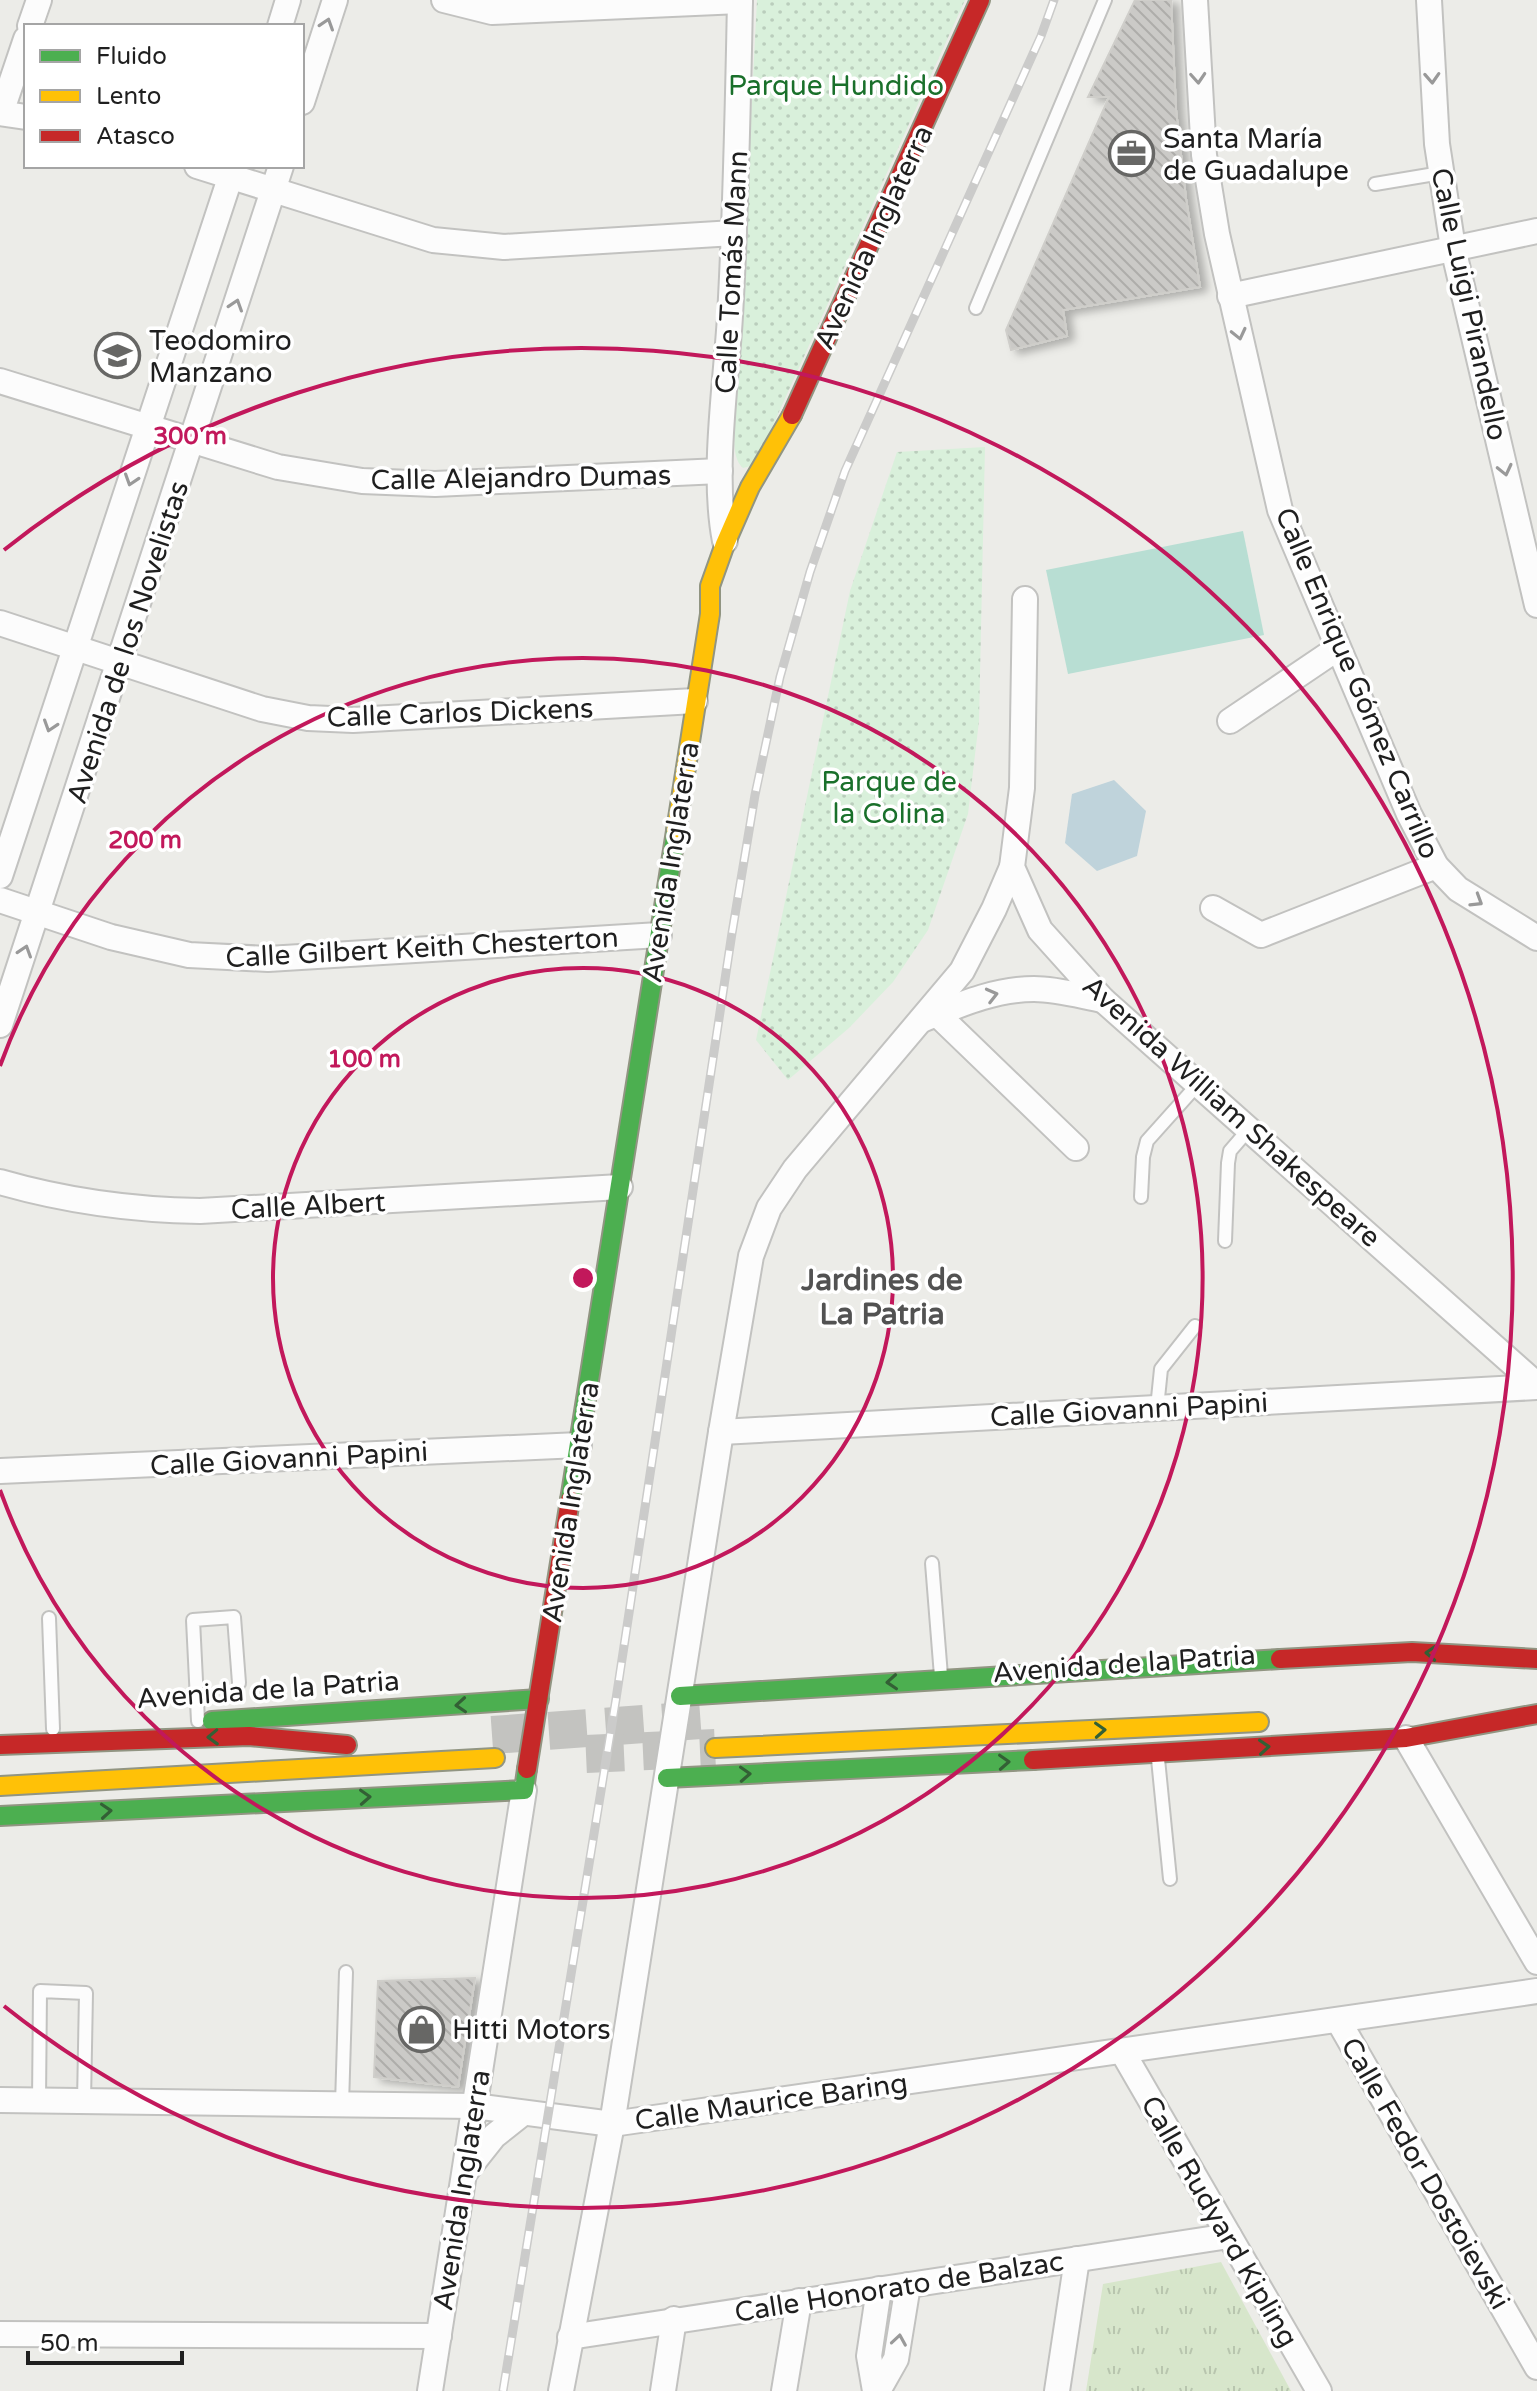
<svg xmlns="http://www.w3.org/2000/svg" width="1537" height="2391" font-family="'Varela Round',sans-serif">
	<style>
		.grass { fill: url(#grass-tufts) }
		.park { fill: url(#park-dots) }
		.pitch { fill: #b8ded3 }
		.water { fill: #bfd3db }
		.building { fill: url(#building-back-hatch); stroke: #cfceca; stroke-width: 2; filter: url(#shadow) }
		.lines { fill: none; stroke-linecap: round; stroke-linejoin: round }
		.primary-tunnel { stroke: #c3c3c0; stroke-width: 38; stroke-dasharray: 38 19; stroke-linecap: butt }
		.lane-casing { stroke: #c2c2c0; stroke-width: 16 }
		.street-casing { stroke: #c2c2c0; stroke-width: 28 }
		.fast-casing { stroke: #919582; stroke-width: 22 }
		.slow-casing { stroke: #919582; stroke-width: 22 }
		.jam-casing { stroke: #919582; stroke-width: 22 }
		.lane { stroke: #fcfcfc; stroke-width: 12 }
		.street { stroke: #fcfcfc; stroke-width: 24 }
		.fast { stroke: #4caf50; stroke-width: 18 }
		.slow { stroke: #ffc107; stroke-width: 18 }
		.jam { stroke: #c62828; stroke-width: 18 }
		.rail-casing { stroke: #cbcbca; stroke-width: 9 }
		.rail { stroke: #fff; stroke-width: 6; stroke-dasharray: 18; stroke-linecap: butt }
		.oneway { stroke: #999 }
		.oneway2 { stroke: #336035 }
		.ring { fill: none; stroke: #c2185b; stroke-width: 4 }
		.labels { text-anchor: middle; stroke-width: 7; stroke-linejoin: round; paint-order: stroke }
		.park-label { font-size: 28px; fill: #1a702b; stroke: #fff }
		.poi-label { font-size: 28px; fill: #1f1f1f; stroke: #fff; text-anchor: start }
		.street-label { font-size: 28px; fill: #1f1f1f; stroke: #fff }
		.neighbourhood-label { font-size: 30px; font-weight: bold; fill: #525252; stroke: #fff }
		.centre { fill: #c2185b; stroke: #fff; stroke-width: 4 }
		.ring-label { font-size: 24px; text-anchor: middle; font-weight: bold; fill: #c2185b; stroke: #fff; stroke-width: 7; stroke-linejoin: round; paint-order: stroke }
	</style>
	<defs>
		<pattern id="grass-tufts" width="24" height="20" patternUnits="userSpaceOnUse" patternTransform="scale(2)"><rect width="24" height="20" fill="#d7e6cb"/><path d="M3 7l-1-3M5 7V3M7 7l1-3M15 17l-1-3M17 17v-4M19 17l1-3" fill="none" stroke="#b8c5ae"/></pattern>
		<pattern id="park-dots" width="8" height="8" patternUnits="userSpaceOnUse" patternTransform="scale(2)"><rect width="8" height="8" fill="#d9f0db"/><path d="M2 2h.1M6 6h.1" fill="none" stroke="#bacdbc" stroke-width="1.8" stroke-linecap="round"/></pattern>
		<pattern id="building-back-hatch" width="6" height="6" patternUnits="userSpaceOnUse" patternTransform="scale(2)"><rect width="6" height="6" fill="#cbcac7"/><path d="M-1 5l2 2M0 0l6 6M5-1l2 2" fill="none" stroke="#aeadaa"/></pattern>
		<filter id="shadow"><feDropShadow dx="7" dy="4" stdDeviation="4" flood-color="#0004"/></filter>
	</defs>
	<rect width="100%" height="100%" fill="#ecece8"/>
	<polygon class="grass" points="1221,2262 1291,2391 1086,2391 1103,2284"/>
	<g class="park">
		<path d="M757,0H965L755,465L743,468C729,456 736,424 736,406Z"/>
		<polygon points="985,447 979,721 968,814 928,930 893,982 849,1028 788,1080 756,1040 850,591 897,452"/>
	</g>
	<polygon class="pitch" points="1243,531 1264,635 1068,674 1046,570"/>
	<polygon class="water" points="1114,780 1146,811 1137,856 1097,871 1065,843 1072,794"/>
	<g class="building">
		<polygon points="1135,0 1171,0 1176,110 1186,199 1200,287 1063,310 1067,336 1011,350 1006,330 1109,97 1088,97"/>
		<polygon points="475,1978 458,2087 374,2077 378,1981"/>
	</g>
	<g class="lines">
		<g class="primary-tunnel">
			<polyline points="492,1735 714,1719"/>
			<polyline points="586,1754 715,1748"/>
		</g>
		<defs>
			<g id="lane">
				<polyline points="1375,184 1441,173"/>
				<polyline points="976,308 1105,0"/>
				<polyline points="1141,1197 1143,1157 1147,1141 1198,1084"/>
				<polyline points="1225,1241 1228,1163 1230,1151 1249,1129"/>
				<polyline points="1157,1408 1161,1369 1195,1326"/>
				<polyline points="932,1563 941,1676"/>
				<polyline points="49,1618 53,1729"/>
				<polyline points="198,1721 193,1620 234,1617 239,1683"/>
				<polyline points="1158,1759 1170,1879"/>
				<polyline points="39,2101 40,1991 86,1993 84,2102"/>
				<polyline points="342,2105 346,1972"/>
			</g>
			<g id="street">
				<polyline points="444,0 492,12 740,1"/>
				<polyline points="1195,0 1204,155 1217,234 1280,510 1409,814 1436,866 1458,889 1537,938"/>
				<polyline points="1429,0 1437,144 1453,248 1537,605"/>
				<polyline points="30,26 39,0"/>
				<polyline points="280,26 288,0"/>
				<polyline points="302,102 335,0"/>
				<polyline points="0,113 26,117"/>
				<polyline points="1,113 26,39"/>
				<polyline points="197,166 433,240 504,247 734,233"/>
				<polyline points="1230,296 1537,231"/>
				<polyline points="0,381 278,467 362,481 435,484 720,471"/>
				<path d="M725,541C712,474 726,385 730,316C736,211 738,105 740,0"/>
				<polyline points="1025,599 1022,788 1012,867 1040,930 1103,1000 1537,1385"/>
				<polyline points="0,623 262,709 308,718 353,720 695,701"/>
				<polyline points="1230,721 1338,648"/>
				<polyline points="0,876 234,166"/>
				<polyline points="0,900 111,937 189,955 268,959 659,935"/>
				<polyline points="1213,908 1261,935 1436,866"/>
				<polyline points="937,1014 1076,1148"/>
				<path d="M924,1019C959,1005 995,989 1034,989C1057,989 1081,996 1103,1000"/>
				<polyline points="0,1025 281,166"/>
				<path d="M0,1182C66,1201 131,1210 200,1211L620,1187"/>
				<polyline points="721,1432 1537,1387"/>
				<polyline points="0,1471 579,1445"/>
				<polyline points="1406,1738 1537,1962"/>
				<polyline points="1338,2020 1537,2367"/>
				<polyline points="1122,2051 1319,2391"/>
				<polyline points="0,2100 474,2106 612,2124 1537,1991"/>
				<polyline points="467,2170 494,2136 523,2113"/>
				<polyline points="0,2334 439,2336"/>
				<polyline points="570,2337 1229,2236"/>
				<polyline points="430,2391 524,1790"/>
				<polyline points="561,2391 612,2124 721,1432 751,1256 769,1208 795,1169 962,971 994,909 1012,867"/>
				<polyline points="663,2391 674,2319"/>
				<polyline points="784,2391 799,2301"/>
				<polyline points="875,2391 869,2356 879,2289"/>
				<polyline points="878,2391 896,2359 908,2285"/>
				<polyline points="1057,2391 1077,2259"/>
			</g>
			<g id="fast">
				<polyline points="570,1500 676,831"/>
				<polyline points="680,1696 1280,1659"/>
				<polyline points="212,1721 539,1699"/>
				<polyline points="667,1778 1033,1760"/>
				<polyline points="0,1816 524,1790 527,1769"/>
			</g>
			<g id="slow">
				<polyline points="676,831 710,614 710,586 725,544 750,487 792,415"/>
				<polyline points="715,1748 1259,1722"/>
				<polyline points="0,1786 495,1758"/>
			</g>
			<g id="jam">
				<polyline points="792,415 980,0"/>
				<polyline points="1280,1659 1412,1652 1537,1659"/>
				<polyline points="0,1745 249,1736 347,1745"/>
				<polyline points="1033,1760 1406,1738 1537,1714"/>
				<polyline points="527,1769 570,1500"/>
			</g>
		</defs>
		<use href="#lane" class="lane-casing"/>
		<use href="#street" class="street-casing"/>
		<use href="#fast" class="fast-casing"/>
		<use href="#slow" class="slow-casing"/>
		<use href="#jam" class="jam-casing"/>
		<use href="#lane" class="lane"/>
		<use href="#street" class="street"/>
		<use href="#fast" class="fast"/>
		<use href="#slow" class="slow"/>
		<use href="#jam" class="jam"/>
		<defs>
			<polyline id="rail" points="503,2391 616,1699 732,933 755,795 780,677 810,572 845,471 1041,36 1054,0"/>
		</defs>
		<use href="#rail" class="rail-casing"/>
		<use href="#rail" class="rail"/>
	</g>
	<defs><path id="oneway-chevron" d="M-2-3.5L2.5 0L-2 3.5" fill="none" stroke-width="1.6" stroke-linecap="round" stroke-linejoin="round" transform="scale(2)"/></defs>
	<g class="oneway">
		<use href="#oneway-chevron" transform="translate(327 24) rotate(-72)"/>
		<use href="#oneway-chevron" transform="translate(1198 78) rotate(86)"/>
		<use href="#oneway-chevron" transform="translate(1432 78) rotate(87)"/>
		<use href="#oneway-chevron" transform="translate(236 305) rotate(-72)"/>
		<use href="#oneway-chevron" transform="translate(1239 334) rotate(77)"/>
		<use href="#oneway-chevron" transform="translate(1505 470) rotate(77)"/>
		<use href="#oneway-chevron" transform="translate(131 480) rotate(108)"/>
		<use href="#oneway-chevron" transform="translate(50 726) rotate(108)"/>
		<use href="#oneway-chevron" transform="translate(1477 901) rotate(32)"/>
		<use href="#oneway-chevron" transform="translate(25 951) rotate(-72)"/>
		<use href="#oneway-chevron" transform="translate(992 995) rotate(-14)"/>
		<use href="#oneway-chevron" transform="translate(899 2340) rotate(-81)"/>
	</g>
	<g class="oneway2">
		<use href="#oneway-chevron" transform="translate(1431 1653) rotate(-177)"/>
		<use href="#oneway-chevron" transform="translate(892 1682) rotate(176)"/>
		<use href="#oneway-chevron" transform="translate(461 1705) rotate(176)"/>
		<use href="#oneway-chevron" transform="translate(1100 1730) rotate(-3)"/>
		<use href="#oneway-chevron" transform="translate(213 1737) rotate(178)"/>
		<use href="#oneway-chevron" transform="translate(1264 1747) rotate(-4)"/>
		<use href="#oneway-chevron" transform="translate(1004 1762) rotate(-3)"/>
		<use href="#oneway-chevron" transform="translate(745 1774) rotate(-3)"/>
		<use href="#oneway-chevron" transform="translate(365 1797) rotate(-3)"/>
		<use href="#oneway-chevron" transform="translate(106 1811) rotate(-4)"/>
	</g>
	<g class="ring">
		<circle cx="583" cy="1278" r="310"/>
		<path d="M0 1066A620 620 0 1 1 0 1490"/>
		<path d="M4 550A930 930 0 1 1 4 2006"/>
	</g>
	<defs>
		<symbol id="office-ring" viewBox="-11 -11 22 22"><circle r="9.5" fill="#fff" stroke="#676765" stroke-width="1.5"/><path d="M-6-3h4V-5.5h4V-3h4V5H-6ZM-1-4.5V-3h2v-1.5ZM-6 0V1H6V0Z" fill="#676765"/></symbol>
		<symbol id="school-ring" viewBox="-11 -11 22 22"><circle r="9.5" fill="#fff" stroke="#676765" stroke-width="1.5"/><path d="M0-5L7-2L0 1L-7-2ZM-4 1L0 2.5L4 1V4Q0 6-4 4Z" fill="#676765"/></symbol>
		<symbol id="shop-ring" viewBox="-11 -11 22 22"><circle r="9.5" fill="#fff" stroke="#676765" stroke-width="1.5"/><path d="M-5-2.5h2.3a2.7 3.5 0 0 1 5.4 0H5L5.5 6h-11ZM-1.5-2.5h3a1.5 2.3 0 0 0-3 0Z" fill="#676765"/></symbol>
	</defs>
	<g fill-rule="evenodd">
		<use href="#office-ring" x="1106" y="128" width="51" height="51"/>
		<use href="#school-ring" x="92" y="330" width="51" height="51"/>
		<use href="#shop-ring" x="396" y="2004" width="51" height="51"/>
	</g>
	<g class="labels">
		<g class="park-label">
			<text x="836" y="95">Parque Hundido</text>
			<text x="889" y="791">Parque de<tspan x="889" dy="32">la Colina</tspan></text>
		</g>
		<g class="poi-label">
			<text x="1163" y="148">Santa María<tspan x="1163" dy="32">de Guadalupe</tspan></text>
			<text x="149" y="350">Teodomiro<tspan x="149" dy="32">Manzano</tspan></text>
			<text x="452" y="2039">Hitti Motors</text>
		</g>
		<g class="street-label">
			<text transform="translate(873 237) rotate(-65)" y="10">Avenida Inglaterra</text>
			<text transform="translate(731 272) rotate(-87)" y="10">Calle Tomás Mann</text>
			<text transform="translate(1470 304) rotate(78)" y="10">Calle Luigi Pirandello</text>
			<text transform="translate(521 477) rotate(-1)" y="10">Calle Alejandro Dumas</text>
			<text transform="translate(127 642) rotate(-72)" y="10">Avenida de los Novelistas</text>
			<text transform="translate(1358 683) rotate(67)" y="10">Calle Enrique Gómez Carrillo</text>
			<text transform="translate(460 712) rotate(-2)" y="10">Calle Carlos Dickens</text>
			<text transform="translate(670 862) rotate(-81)" y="10">Avenida Inglaterra</text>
			<text transform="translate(422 947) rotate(-3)" y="10">Calle Gilbert Keith Chesterton</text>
			<text transform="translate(1232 1111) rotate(42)" y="10">Avenida William Shakespeare</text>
			<text transform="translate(308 1205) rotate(-3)" y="10">Calle Albert</text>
			<text transform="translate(1129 1409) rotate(-3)" y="10">Calle Giovanni Papini</text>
			<text transform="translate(289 1458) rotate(-3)" y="10">Calle Giovanni Papini</text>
			<text transform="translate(570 1502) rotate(-81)" y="10">Avenida Inglaterra</text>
			<text transform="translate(1124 1663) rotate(-4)" y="10">Avenida de la Patria</text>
			<text transform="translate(268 1689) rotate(-4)" y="10">Avenida de la Patria</text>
			<text transform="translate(771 2101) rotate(-8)" y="10">Calle Maurice Baring</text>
			<text transform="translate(1426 2173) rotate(60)" y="10">Calle Fedor Dostoievski</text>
			<text transform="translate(461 2190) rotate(-81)" y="10">Avenida Inglaterra</text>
			<text transform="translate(1220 2221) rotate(60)" y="10">Calle Rudyard Kipling</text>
			<text transform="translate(899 2286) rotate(-9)" y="10">Calle Honorato de Balzac</text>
		</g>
		<g class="neighbourhood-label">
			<text x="882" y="1290">Jardines de<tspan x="882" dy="34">La Patria</tspan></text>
		</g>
	</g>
	<circle cx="583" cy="1278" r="12" class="centre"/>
	<g class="ring-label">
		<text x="190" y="444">300 m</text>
		<text x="145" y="848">200 m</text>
		<text x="364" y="1067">100 m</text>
	</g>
	<rect x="24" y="24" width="280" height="144" fill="#ffffff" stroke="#a5a5a5" stroke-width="2"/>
	<rect x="40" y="50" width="40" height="12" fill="#4caf50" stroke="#a5a5a5" stroke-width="2"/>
	<text x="96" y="64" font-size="24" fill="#1f1f1f">Fluido</text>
	<rect x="40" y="90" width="40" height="12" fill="#ffc107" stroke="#a5a5a5" stroke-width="2"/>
	<text x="96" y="104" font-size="24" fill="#1f1f1f">Lento</text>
	<rect x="40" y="130" width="40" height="12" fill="#c62828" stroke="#a5a5a5" stroke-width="2"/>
	<text x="96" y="144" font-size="24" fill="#1f1f1f">Atasco</text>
	<path d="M28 2351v12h154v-12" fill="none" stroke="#1f1f1f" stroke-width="4"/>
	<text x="40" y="2351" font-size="24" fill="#1f1f1f" stroke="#ffffff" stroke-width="6" paint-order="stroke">50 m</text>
</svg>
